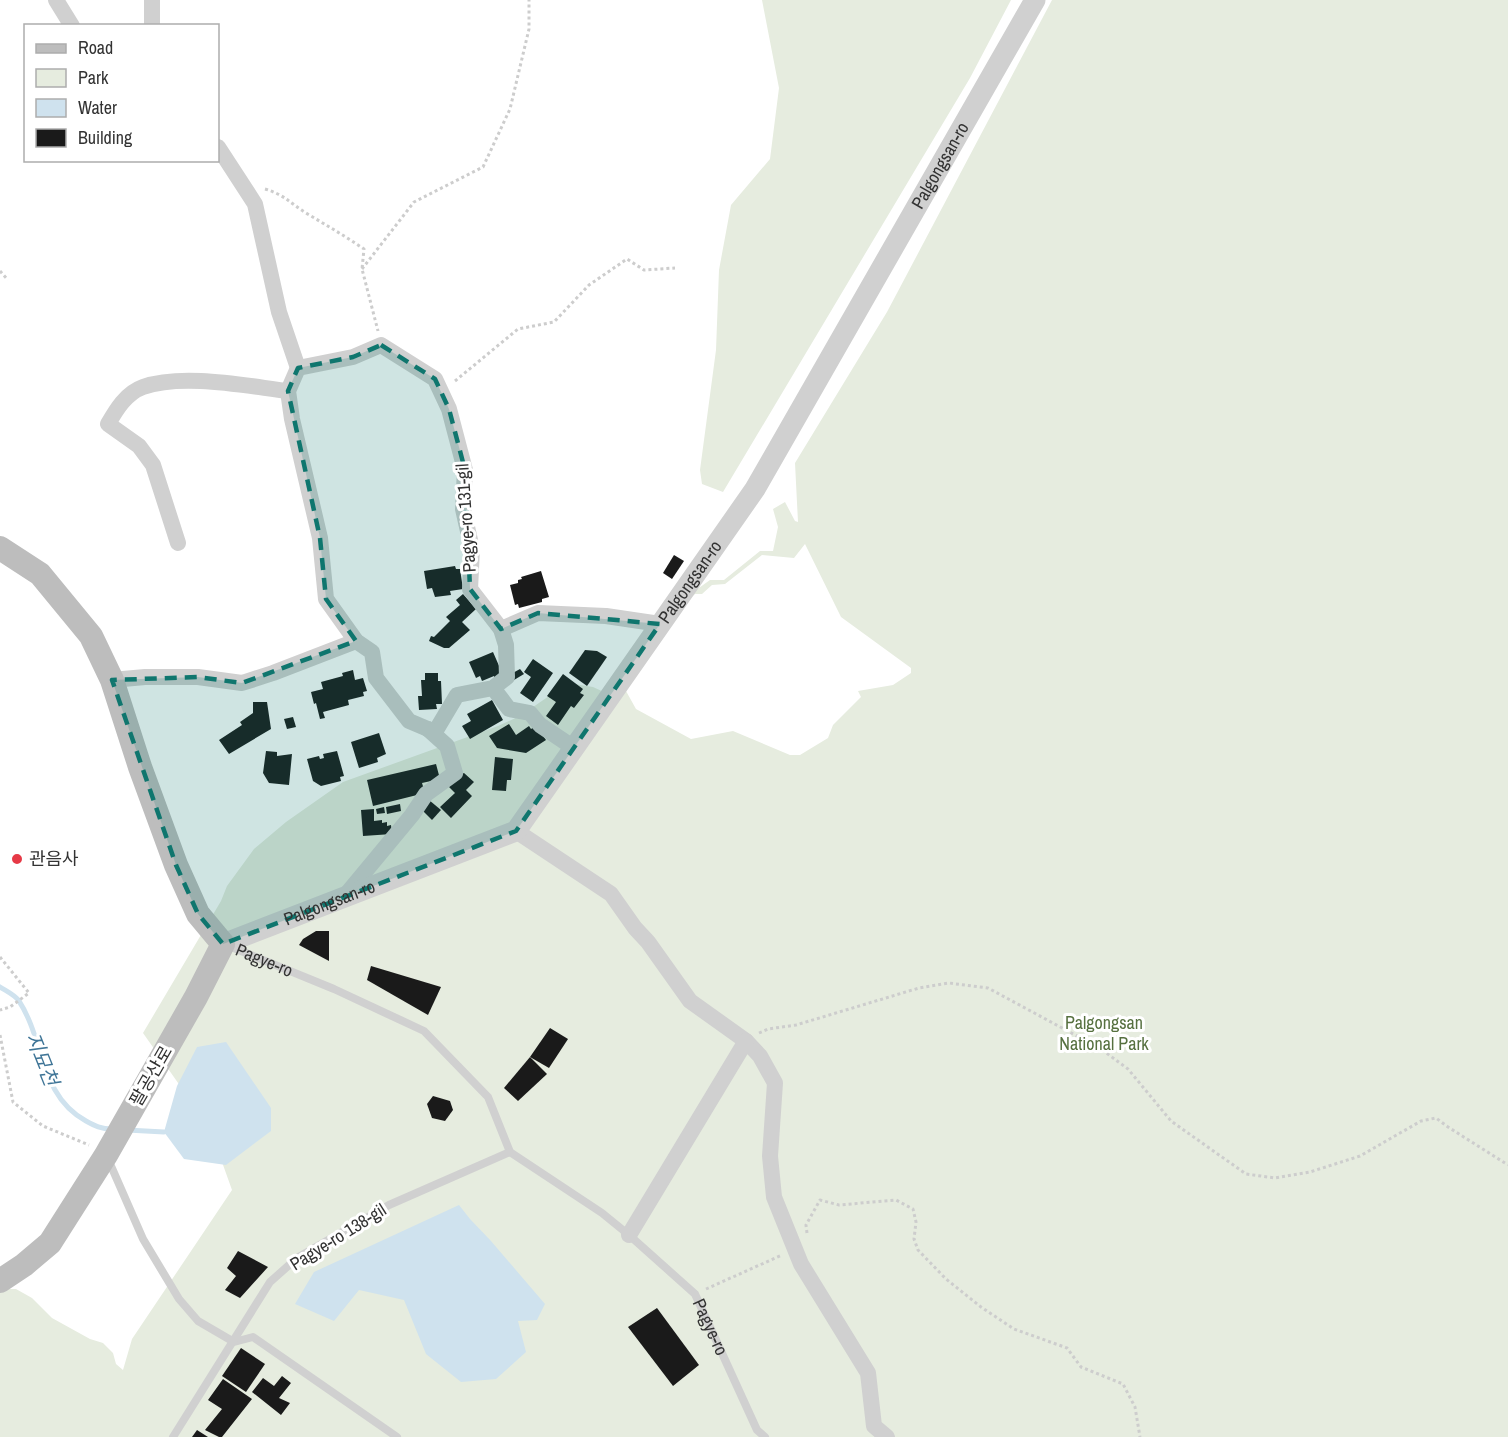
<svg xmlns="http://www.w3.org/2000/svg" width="1508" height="1437" font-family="'Archivo Narrow','Noto Sans KR',sans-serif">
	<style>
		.green { fill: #e6ecdf }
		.water { fill: #cfe2ee }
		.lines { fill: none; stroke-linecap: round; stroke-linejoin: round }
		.stream { stroke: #cfe2ee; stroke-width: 5 }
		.building { fill: #1a1a1a }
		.path { stroke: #cdcdcd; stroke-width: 3; stroke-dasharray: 3 3; stroke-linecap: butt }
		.service { stroke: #d0d0d0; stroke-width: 8 }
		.minor { stroke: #d0d0d0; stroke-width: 16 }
		.tertiary { stroke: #d0d0d0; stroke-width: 21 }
		.secondary { stroke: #bdbdbd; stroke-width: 24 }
		.marked { fill: #0f766e; fill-opacity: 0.2; stroke: #0f766e; stroke-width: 4.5; stroke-dasharray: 12 8; stroke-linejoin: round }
		.poi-dot { fill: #e63946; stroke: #fff; stroke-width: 2 }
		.labels { text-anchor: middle; stroke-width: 6; stroke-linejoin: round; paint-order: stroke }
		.street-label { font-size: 18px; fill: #333; stroke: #fff }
		.poi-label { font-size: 18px; fill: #333; stroke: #fff; text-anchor: start }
		.park-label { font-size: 18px; fill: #56703f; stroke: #fff }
		.water-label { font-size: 20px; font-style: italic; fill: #3f7597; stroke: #fff }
	</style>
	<rect width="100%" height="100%" fill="#fff"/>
	<g class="green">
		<polygon points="762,0 1011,0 970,78 723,492 702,484 700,470 716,350 719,270 731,205 770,159 779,88"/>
		<polygon points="1052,0 1508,0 1508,1437 0,1437 0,1281 7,1289 16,1289 32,1298 52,1318 90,1339 103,1343 113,1353 116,1364 123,1370 132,1339 232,1190 222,1162 190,1100 143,1033 221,901 227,886 254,849 286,822 343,782 498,726 520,716 568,683 593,687 606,693 626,691 636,709 691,739 733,731 790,755 800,755 828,738 833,725 861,697 858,691 893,685 911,673 911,668 841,617 805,544 794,558 762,555 725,584 712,585 702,594 695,594 681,606 696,590 710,580 724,580 760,551 773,551 778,527 773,509 785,502 795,521 798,522 795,463 887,312"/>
	</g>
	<g class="water">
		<polygon points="226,1042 271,1108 271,1131 226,1165 184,1159 164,1132 177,1086 197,1047"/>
		<polygon points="459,1205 470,1219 491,1241 545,1304 537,1320 518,1321 526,1352 496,1379 461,1382 426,1354 404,1300 359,1290 334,1321 295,1304 314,1272"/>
	</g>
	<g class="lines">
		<g class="stream">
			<path d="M0,987C6,991 15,995 19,1001C45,1041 39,1095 86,1121C95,1126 101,1129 112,1129"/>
			<polyline points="127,1130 164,1132"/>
		</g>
	</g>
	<g class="building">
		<polygon points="674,555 684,561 672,579 663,573"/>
		<polygon points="455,566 456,569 460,569 463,589 450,591 451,595 435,597 432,588 427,589 424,571"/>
		<polygon points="541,571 549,597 542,599 542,602 519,608 518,604 515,605 510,585 518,583 518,580 522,579 521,577"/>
		<polygon points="463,594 476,609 462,622 470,630 449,648 444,648 429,641 431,636 434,637 450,621 446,617 460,605 456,600"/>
		<polygon points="585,650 597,651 607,657 587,686 569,673"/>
		<polygon points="493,652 503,675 495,679 494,676 482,681 480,676 476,678 469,662"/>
		<polygon points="533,659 553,673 533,702 520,693 531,677 524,672"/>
		<polygon points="520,669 524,674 514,680 511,674"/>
		<polygon points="353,670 355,680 363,678 367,691 363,692 364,696 348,700 349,705 323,712 325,718 320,719 316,703 314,704 311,692 323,689 321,682 343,676 342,673"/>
		<polygon points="425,673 438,673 438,681 441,681 442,704 436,704 437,709 419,710 418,696 422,696 421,680 425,680"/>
		<polygon points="563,674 583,689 580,693 584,695 574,708 571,706 558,725 546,716 556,702 547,696"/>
		<polygon points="492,700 503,720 470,739 462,726 471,721 467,714"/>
		<polygon points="253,702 267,702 271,729 229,754 219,740 242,725 240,722 253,713"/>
		<polygon points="293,717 296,727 287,729 284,719"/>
		<polygon points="509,724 516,735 529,726 531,729 536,726 546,740 526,753 497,748 489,736"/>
		<polygon points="379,733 386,754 377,758 378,762 359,768 351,742"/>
		<polygon points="266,751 277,752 277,756 292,754 289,785 269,783 263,773"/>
		<polygon points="337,751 344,776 340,777 341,781 321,786 313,781 307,759 319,756 320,759 324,758 323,754"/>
		<polygon points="495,757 513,759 511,780 507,780 506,791 492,790"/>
		<polygon points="436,764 440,779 422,783 425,793 373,806 367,780"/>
		<polygon points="464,773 474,782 466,790 472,796 451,818 440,807 455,793 447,785 454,777"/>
		<polygon points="429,800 441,810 432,820 421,809"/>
		<polygon points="400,804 401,811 387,814 386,807"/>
		<polygon points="384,807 385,813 377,814 376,809"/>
		<polygon points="374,809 374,821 382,820 382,823 387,822 387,826 391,825 392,834 363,836 361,810"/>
		<polygon points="316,931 329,931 329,961 299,945 303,939"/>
		<polygon points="371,966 441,987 428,1015 367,980"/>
		<polygon points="550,1028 568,1039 549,1068 530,1057"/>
		<polygon points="530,1057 547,1074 518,1101 504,1088"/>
		<polygon points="433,1096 450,1101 453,1110 445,1121 432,1118 427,1104"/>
		<polygon points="238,1251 268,1267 240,1298 225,1290 236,1276 227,1268"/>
		<polygon points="657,1308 699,1365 673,1386 628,1327"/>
		<polygon points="241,1348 265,1364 246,1392 222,1376"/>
		<polygon points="282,1376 291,1383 279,1398 290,1403 281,1415 252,1392 263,1378 274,1386"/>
		<polygon points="223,1379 252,1399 222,1437 219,1437 205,1430 222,1409 208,1400"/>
		<polygon points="197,1430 208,1437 192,1437"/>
	</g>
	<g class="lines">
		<g class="path">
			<path d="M265,189C285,195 290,203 306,213C326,225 345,236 364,249L362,269L378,331"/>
			<polyline points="362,269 414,202 483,167 510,109 529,29 529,0"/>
			<polyline points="0,271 8,280"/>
			<polyline points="455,381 518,329 554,322 589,285 627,259 644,270 675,268"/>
			<polyline points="0,957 29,993 10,1007 0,1010"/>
			<polyline points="759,1033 768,1029 796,1025 919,988 949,983 988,988 1101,1049 1128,1069 1171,1121 1246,1174 1275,1178 1310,1172 1360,1156 1421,1121 1436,1118 1448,1127 1508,1165"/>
			<polyline points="0,1035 13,1102 43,1126 89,1145"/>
			<polyline points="807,1233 806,1225 820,1200 839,1205 896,1200 913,1209 916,1222 914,1239 918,1250 946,1279 981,1307 1014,1329 1067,1348 1081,1367 1123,1384 1135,1407 1140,1437"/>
			<polyline points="706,1289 782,1255"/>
		</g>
		<g class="service">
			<path id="s1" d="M229,946L334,989L424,1031L488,1097L510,1152L602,1213L629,1235L695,1294L757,1430L765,1437"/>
			<polyline points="108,1159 143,1239 179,1299 198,1321 234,1342 253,1337 397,1437"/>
			<polyline points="173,1437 270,1282 297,1258 389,1205 510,1152"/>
		</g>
		<g class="minor">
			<polyline points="56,0 72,26"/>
			<polyline points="152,26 152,0"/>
			<polyline points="218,147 255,204 279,312 298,368"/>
			<path d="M178,543L153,465L139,446L108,424C116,410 126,393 143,387C183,373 246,386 288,391"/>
			<polyline points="501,629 538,613 606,616 660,624"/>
			<polyline points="112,680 145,677 198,677 242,683 273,673 356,641"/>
			<polyline points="493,688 507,677 506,645 501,629 470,589 472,549 463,509 465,470 449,409 435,379 381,345 353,357 298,368 288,391 292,419 320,538 326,599 356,641 372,652 376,678 409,721 435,732 457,695 493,688 509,709 530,713 540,725 574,748"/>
			<polyline points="516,831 611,894 635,928 648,942 690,1001 746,1041 760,1056 775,1083 770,1156 774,1197 801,1264 868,1373 874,1426 887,1437"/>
			<polyline points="344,897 412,815 426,794 455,773 447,746 428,729"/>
			<polyline points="629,1235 746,1041"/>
		</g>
		<path class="tertiary" id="s2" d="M223,944L516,831L755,489L1035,0"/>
		<polyline class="secondary" points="0,548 40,574 91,636 112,680 140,767 176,865 198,914 223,944 196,997 106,1155 50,1243 24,1265 0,1281"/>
	</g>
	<path class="marked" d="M381,345L435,379L449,409L465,470L470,589L501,629L538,613L660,624L516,831L223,944L198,914L176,865L112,680L198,677L242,683L356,641L326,599L320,538L288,391L298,368L353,357Z"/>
	<circle class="poi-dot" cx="17" cy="859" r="6"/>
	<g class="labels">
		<g class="street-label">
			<text dy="6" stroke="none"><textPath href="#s2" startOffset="1104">Palgongsan-ro</textPath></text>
			<text transform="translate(466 518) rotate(-94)" y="6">Pagye-ro 131-gil</text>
			<text dy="6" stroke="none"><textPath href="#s2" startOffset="618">Palgongsan-ro</textPath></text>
			<text dy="6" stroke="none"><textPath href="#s2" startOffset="114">Palgongsan-ro</textPath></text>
			<text dy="6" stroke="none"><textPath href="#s1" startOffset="38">Pagye-ro</textPath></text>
			<text transform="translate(151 1076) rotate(-60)" y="6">팔공산로</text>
			<text transform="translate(338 1237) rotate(-32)" y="6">Pagye-ro 138-gil</text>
			<text dy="6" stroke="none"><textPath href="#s1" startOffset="634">Pagye-ro</textPath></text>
		</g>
		<g class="poi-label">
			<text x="29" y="865">관음사</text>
		</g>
		<g class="park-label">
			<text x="1104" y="1029">Palgongsan<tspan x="1104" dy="21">National Park</tspan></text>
		</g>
		<g class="water-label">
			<text transform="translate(42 1059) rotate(68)" y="7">지묘천</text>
		</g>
	</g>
	<rect x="24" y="24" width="195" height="138" fill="#ffffff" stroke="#adadad" stroke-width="1.5"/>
	<rect x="36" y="44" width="30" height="9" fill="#bdbdbd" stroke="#adadad" stroke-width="1.5"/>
	<text x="78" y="54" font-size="18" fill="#333333">Road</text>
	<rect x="36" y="69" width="30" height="18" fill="#e6ecdf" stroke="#adadad" stroke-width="1.5"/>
	<text x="78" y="84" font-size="18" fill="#333333">Park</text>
	<rect x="36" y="99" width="30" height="18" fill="#cfe2ee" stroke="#adadad" stroke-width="1.5"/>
	<text x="78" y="114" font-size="18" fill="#333333">Water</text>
	<rect x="36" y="129" width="30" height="18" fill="#1a1a1a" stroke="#adadad" stroke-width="1.5"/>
	<text x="78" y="144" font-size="18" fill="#333333">Building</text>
</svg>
